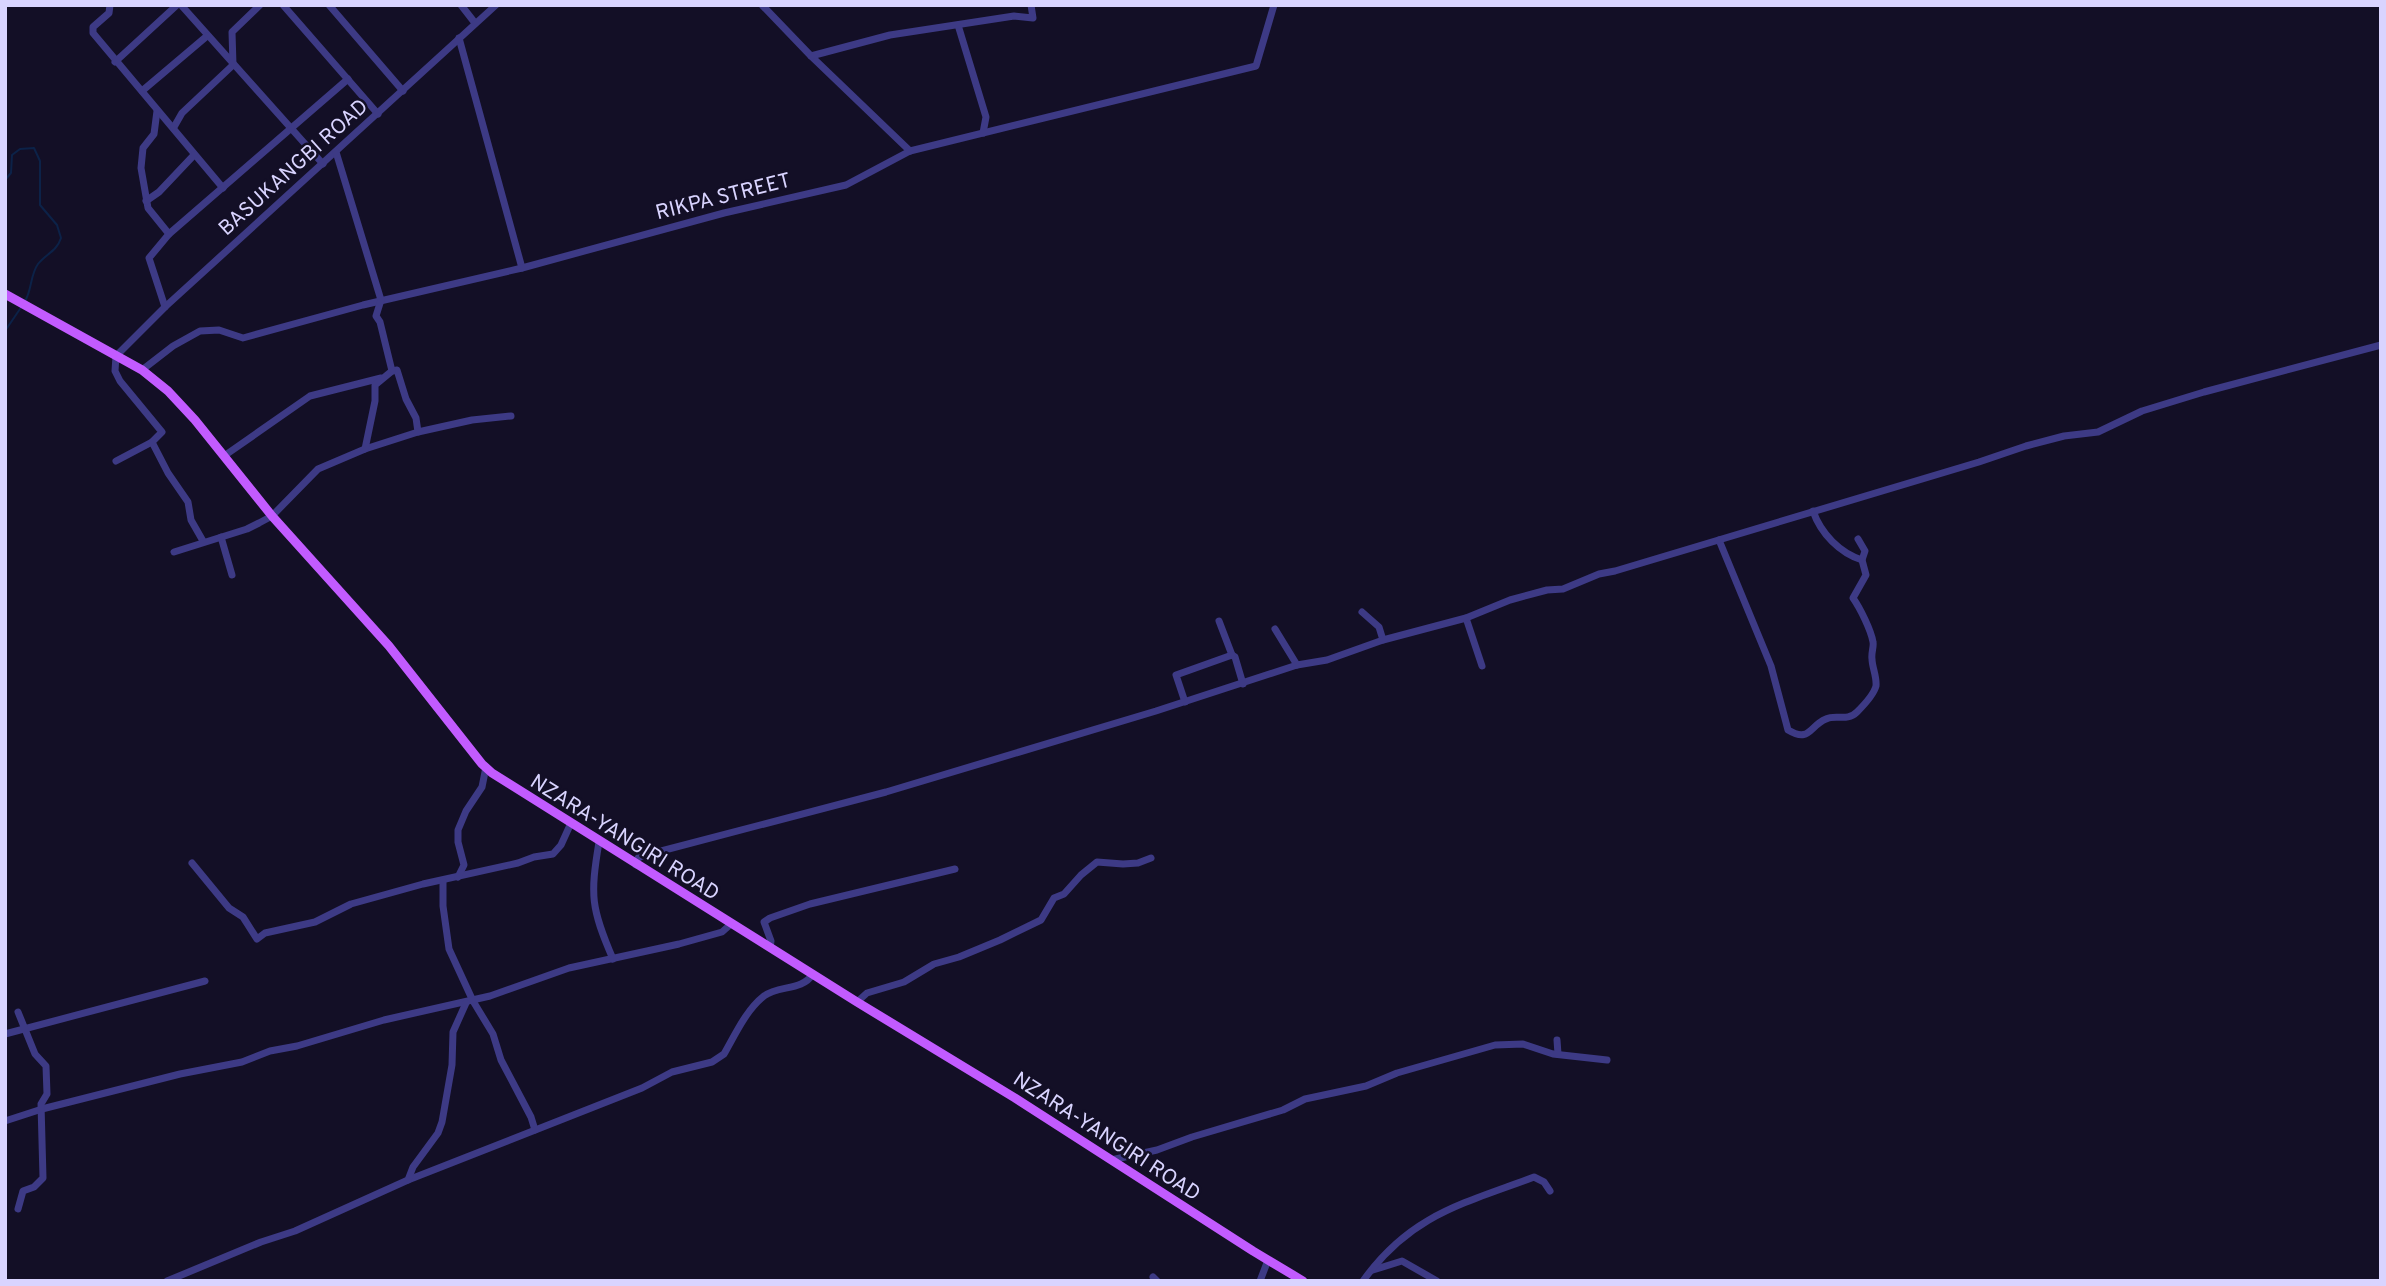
<svg xmlns="http://www.w3.org/2000/svg" width="2386" height="1286" font-family="Overpass,sans-serif">
	<style>
		.lines { fill: none; stroke-linecap: round; stroke-linejoin: round }
		.stream { stroke: #0c2248; stroke-width: 2 }
		.minor { stroke: #3d3a85; stroke-width: 7 }
		.major { stroke: #c25bff; stroke-width: 9 }
		.labels { text-anchor: middle; stroke-width: 5; stroke-linejoin: round; paint-order: stroke }
		.street-label { font-size: 21px; fill: #d9d4ff; stroke: #130f26 }
	</style>
	<rect width="100%" height="100%" fill="#130f26"/>
	<g class="lines">
		<g class="stream">
			<path d="M5,180L11,173L12,155L20,149L34,148L40,161V205L57,225L61,238C57,251 46,254 38,264C30,275 32,290 25,301"/>
			<polyline points="5,331 22,306"/>
		</g>
		<g class="minor">
			<polyline points="110,5 109,13 93,27 93,33 223,188"/>
			<polyline points="181,5 323,164"/>
			<polyline points="283,5 378,114"/>
			<polyline points="329,5 403,91"/>
			<polyline points="461,5 475,23"/>
			<polyline points="762,5 811,56 910,151"/>
			<polyline points="958,25 986,117 983,133"/>
			<polyline points="459,38 522,268"/>
			<polyline points="811,56 890,35 1014,16 1033,18 1031,5"/>
			<polyline points="115,62 177,5"/>
			<polyline points="142,91 207,36"/>
			<polyline points="157,111 154,134 143,148 141,168 148,208 169,234 149,258 165,307"/>
			<polyline points="174,127 182,113 233,65 232,32 260,5"/>
			<polyline points="146,201 159,192 194,155"/>
			<polyline points="169,234 348,79"/>
			<polyline points="142,370 173,346 200,331 219,330 243,338 363,305 522,268 724,213 846,185 910,151 1256,66 1274,5"/>
			<polyline points="392,371 397,370 406,399 416,418 418,432"/>
			<polyline points="152,442 168,473 188,502 191,520 203,541"/>
			<polyline points="365,449 418,432 472,420 511,416"/>
			<polyline points="224,456 310,396 381,378"/>
			<polyline points="116,461 152,442 162,432 120,381 115,371 116,356 165,307 496,5"/>
			<path d="M1813,511C1821,534 1840,553 1862,560"/>
			<polyline points="221,537 232,575"/>
			<path d="M1719,540L1771,666L1788,730C1810,743 1809,726 1826,719C1836,714 1847,722 1857,712C1863,706 1874,694 1876,686C1877,677 1872,667 1872,659C1871,653 1874,647 1873,642C1871,630 1860,608 1853,598L1866,575L1862,560L1865,551L1858,539"/>
			<polyline points="174,552 247,529 259,523 272,516 318,469 365,449 375,401 375,385 392,371 380,322 376,316 381,300 336,152"/>
			<polyline points="1362,612 1379,627 1383,640"/>
			<polyline points="1466,618 1482,666"/>
			<polyline points="1219,621 1232,655 1235,657 1243,684"/>
			<polyline points="1275,629 1297,665"/>
			<polyline points="1185,702 1176,675 1232,655"/>
			<path d="M599,842C590,896 591,908 613,959"/>
			<polyline points="192,863 229,908 243,917 257,939 265,933 315,922 351,904 423,884 518,863 534,857 553,854 561,845 571,823"/>
			<polyline points="636,865 638,858 642,856 886,792 1156,711 1297,665 1327,660 1383,640 1466,618 1510,600 1547,590 1563,589 1599,574 1615,571 1979,462 2026,446 2064,436 2098,432 2142,411 2204,392 2381,345"/>
			<polyline points="458,877 464,865 458,842 458,830 466,811 482,787 486,767"/>
			<polyline points="443,881 443,906 449,949 473,1001 493,1034 501,1060 531,1117 535,1130"/>
			<polyline points="770,948 771,941 764,922 770,918 810,904 955,869"/>
			<polyline points="857,1002 867,993 904,982 934,964 959,957 1000,940 1041,920 1054,898 1064,894 1081,875 1097,862 1123,864 1138,863 1151,858"/>
			<polyline points="5,1034 205,981"/>
			<polyline points="1557,1040 1558,1054"/>
			<polyline points="5,1121 42,1109 180,1074 242,1062 270,1051 297,1046 384,1020 490,996 569,968 679,944 722,932 731,924"/>
			<polyline points="1111,1160 1157,1150 1192,1137 1283,1110 1305,1099 1366,1086 1397,1073 1495,1045 1523,1044 1553,1054 1607,1060"/>
			<path d="M408,1180L642,1088L672,1072L712,1062L724,1054C735,1035 746,1010 764,996C779,985 802,991 813,974"/>
			<polyline points="18,1209 23,1191 34,1187 43,1178 41,1104 47,1094 46,1066 35,1054 18,1012"/>
			<polyline points="1373,1270 1402,1261 1437,1281"/>
			<polyline points="1153,1277 1157,1281"/>
			<polyline points="167,1281 261,1242 295,1231 408,1180 413,1167 438,1133 442,1122 452,1065 453,1032 466,1003"/>
			<polyline points="1260,1281 1268,1260"/>
			<path d="M1363,1281C1410,1215 1462,1204 1534,1177L1544,1182L1550,1191"/>
		</g>
		<polyline class="major" points="5,294 142,370 168,391 195,420 272,516 389,646 482,764 492,773 857,1002 1015,1098 1253,1251 1303,1281"/>
	</g>
	<g class="labels">
		<g class="street-label">
			<text transform="translate(293 167) rotate(-42)" y="7">BASUKANGBI ROAD</text>
			<text transform="translate(723 196) rotate(-14)" y="7">RIKPA STREET</text>
			<text transform="translate(625 837) rotate(32)" y="7">NZARA-YANGIRI ROAD</text>
			<text transform="translate(1107 1136) rotate(33)" y="7">NZARA-YANGIRI ROAD</text>
		</g>
	</g>
	<rect width="2386" height="1286" fill="none" stroke="#d9d4ff" stroke-width="14"/>
</svg>
